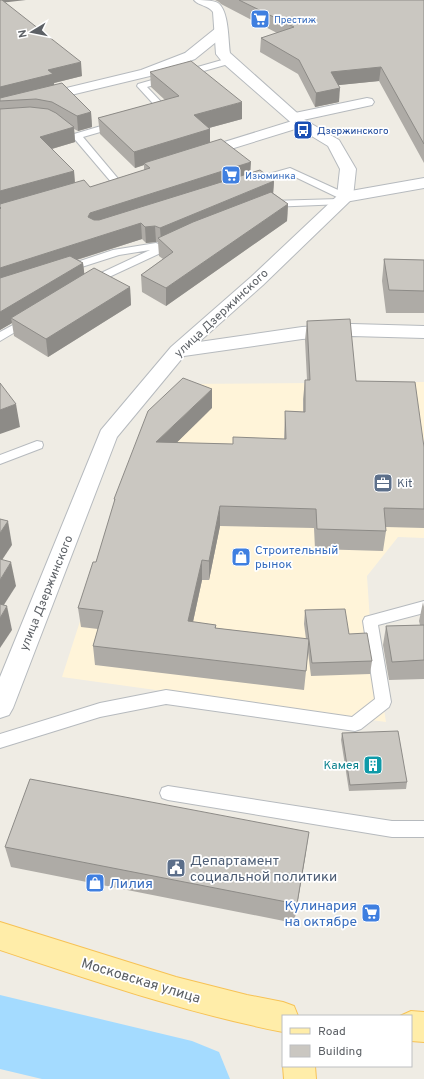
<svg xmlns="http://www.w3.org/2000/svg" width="424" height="1079" font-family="Overpass,sans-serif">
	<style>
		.commercial { fill: #fff4d9 }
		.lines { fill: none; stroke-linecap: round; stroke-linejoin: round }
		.river { fill: #a4dbff; fill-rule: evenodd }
		.service-casing { stroke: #b6babe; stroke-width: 2 }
		.minor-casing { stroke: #b6babe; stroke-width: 2 }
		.tertiary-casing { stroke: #b6babe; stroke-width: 2 }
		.primary-casing { stroke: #f7c255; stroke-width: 2 }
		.service { fill: #fff; fill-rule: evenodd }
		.minor { fill: #fff; fill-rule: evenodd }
		.tertiary { fill: #fff; fill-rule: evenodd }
		.primary { fill: #ffeda9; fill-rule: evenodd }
		.wall { fill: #aeaba6 }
		.shaded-wall { fill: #8d8b87 }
		.building { fill: #cac7c1; stroke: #8d8b87 }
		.labels { text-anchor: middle; stroke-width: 3.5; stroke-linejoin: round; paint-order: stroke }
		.far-shop-label { font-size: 10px; fill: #366cbe; stroke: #fff; text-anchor: start }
		.far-transit-label { font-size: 10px; fill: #164399; stroke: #fff; text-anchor: start }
		.street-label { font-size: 12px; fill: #5c6065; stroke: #fff }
		.service-label { font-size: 12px; fill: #4e5e75; stroke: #fff; text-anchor: start }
		.shop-label { font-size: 12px; fill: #366cbe; stroke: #fff; text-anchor: start }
		.culture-label { font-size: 12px; fill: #0d838f; stroke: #fff; text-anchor: end }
		.near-service-label { font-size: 14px; fill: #4e5e75; stroke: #fff; text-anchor: start }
		.near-shop-label { font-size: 14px; fill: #366cbe; stroke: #fff; text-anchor: start }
		.near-street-label { font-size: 14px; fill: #5c6065; stroke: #fff }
	</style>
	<rect width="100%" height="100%" fill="#efece4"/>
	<polygon class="commercial" points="424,382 424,538 398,537 367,576 370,621 386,722 62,677 144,423 181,384"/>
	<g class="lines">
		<polygon class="river" points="0,995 192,1041 219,1052 230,1079 42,1079 0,1069"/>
		<defs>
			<g id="service">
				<polygon points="229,58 233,61 232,63 147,87 168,109 170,111 168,113 156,114 154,112 158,109 137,86 138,84"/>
				<polygon points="118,121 123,124 121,126 83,137 120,181 115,184 112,183 72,136 74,134"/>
				<polygon points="290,168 349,195 350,197 349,199 341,199 289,174 250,185 245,182 247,180"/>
				<polygon points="339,199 343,200 344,202 343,204 270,207 265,204 270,201"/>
				<polygon points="176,239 181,242 180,244 94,284 90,285 84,282 86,280 150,250 119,255 66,272 61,269 62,267 113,250 156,243 161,245"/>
				<polygon points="28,317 32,318 34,320 32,322 0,341 0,332"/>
				<polygon points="37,441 42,442 43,445 42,448 0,464 0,455"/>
				<polygon points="424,601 424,613 378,625 391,702 389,707 361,729 355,731 166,704 100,717 0,748 0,734 100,703 166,690 352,717 375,699 363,621 365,617"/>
				<polygon points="168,786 392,821 424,821 424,837 392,837 168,800 162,798 160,793 162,788"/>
			</g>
			<g id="minor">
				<polygon points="221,27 226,28 227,31 226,34 195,59 150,76 0,112 0,104 141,70 185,53 216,28"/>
				<polygon points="367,98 372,99 374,102 372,105 303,120 307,123 305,126 205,157 200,159 195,157 192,154 195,151 292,121 288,117 290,114"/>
				<polygon points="424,178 424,188 345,202 339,200 337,197 339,194 345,192"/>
			</g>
			<path id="tertiary" d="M194,0C201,0 213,0 218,3C229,11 228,40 230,53L305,120L339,140L356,169L353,197L351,200L263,285L199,342L302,327L352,324L424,326V338L352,336L302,339L184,356L117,437L13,708L9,715L0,718V677L101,430L171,347L251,277L337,196L340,169L328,146L295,126L224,64L216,54L213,12C208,5 199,6 194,0Z"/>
			<g id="primary">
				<path d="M0,922L176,977L247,995L283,1002L294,1006L298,1016H283V1032C186,1013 94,981 0,950Z"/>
				<polygon points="411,1011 424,1012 424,1042 411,1041 411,1016 400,1016"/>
				<polygon points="283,1066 315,1066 316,1079 284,1079"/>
			</g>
		</defs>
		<use href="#service" class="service-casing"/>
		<use href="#minor" class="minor-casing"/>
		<use href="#tertiary" class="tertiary-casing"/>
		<use href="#primary" class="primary-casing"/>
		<use href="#service" class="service"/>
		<use href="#minor" class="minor"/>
		<use href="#tertiary" class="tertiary"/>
		<use href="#primary" class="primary"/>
	</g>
	<g class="wall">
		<polygon points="0,0 5,3 82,76 54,83 54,85 91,112 92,127 78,131 74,129 75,142 52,149 74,171 75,183 90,187 144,170 144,165 135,168 100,134 98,118 165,100 151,87 150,72 242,119 209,128 210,129 210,142 251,172 274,181 273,193 288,204 287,221 166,306 142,292 141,275 163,259 159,256 158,242 156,242 146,243 142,239 77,260 83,263 84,274 130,287 131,305 48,357 14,336 12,323 0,330"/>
		<polygon points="215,0 424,0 424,163 379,81 338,85 339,102 315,107 298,74 260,52 261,38 277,33 221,4 219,2"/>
		<polygon points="384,259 424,260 424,313 386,313 382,281"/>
		<polygon points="307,321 356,381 424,447 424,528 386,527 386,531 383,551 315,549 314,528 220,526 209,580 202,580 193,622 216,625 216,628 306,639 304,624 305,610 349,634 372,661 370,674 311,676 308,652 304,690 95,665 93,646 98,629 81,627 78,608 96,562 114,504 114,499 212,408 176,443 233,444 284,439 285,411 303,412 303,399 305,380 307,380 305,340"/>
		<polygon points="423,602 424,607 424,679 389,680 383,645 386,626 420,625 419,621"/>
		<polygon points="342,733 407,782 406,789 349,791 341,740"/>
		<polygon points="5,847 306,852 294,923 11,867"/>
	</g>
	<g class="shaded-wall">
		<polygon points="0,0 26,0 0,3"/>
		<polygon points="81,62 82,76 54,83 55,89 0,101 0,87 48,70"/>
		<polygon points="381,67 379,81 330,86 331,72"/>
		<polygon points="340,88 339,102 315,107 316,93"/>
		<polygon points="242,102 242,119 194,132 194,115"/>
		<polygon points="91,112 92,127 78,131 77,116"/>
		<polygon points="74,127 75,142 41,152 40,137"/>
		<polygon points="210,129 210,145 144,163 144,165 135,168 134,152"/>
		<polygon points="251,162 250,178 92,229 88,217 90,213"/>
		<polygon points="74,171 75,186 0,207 0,191"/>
		<polygon points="274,181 273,196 161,241 160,228"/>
		<polygon points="288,204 287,221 166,306 166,288"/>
		<polygon points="141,223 142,239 0,284 0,268"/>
		<polygon points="155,226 156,242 146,243 145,227"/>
		<polygon points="83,263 85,279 11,318 12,323 0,330 0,312"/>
		<polygon points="130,287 131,305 48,357 46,339"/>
		<polygon points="212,389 212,408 157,462 156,442"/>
		<polygon points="16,404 20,427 0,434 0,410"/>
		<polygon points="220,506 220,526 209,580 209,561"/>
		<polygon points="8,521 12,545 0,563 0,533"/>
		<polygon points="202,560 202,580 189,640 188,621"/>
		<polygon points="11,562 16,586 0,611 0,580"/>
		<polygon points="7,606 12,630 0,648 0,618"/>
		<polygon points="309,832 306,852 294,923 297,904"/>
	</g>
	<g class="building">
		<polygon points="0,0 2,0 81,62 48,70 53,74 0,87"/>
		<polygon points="239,0 424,0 424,144 381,67 331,72 340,88 316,93 299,60 261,38 294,27"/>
		<polygon points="191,61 242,102 194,115 210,129 134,152 98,118 179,96 150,72"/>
		<polygon points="62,83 91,112 77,116 52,102 36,99 0,101 0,98"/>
		<polygon points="30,107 48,109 56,113 74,127 40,137 74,171 0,191 0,109"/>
		<polygon points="221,139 251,162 90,213 88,217 94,220 99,220 260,170 274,181 160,228 155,226 145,227 141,223 0,268 0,209 1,208 0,207 0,204 84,180 90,187 150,168 144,163"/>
		<polygon points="271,192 288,204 166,288 141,275 173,252 158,238 193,222"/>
		<polygon points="70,256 83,263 0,312 0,278"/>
		<polygon points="384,259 424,260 424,291 389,290"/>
		<polygon points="94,268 130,287 46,339 11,318"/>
		<polygon points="350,319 356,381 415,382 424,447 424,509 384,508 386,531 317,529 316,509 220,506 209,561 202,560 188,621 216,625 215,628 309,639 306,671 93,646 103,611 78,608 93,562 96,562 115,499 114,499 148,411 183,378 212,389 156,442 233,444 233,437 286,439 285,411 305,412 305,380 310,380 307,321"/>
		<polygon points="0,383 16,404 0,410"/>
		<polygon points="0,519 8,521 0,533"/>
		<polygon points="0,559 11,562 0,580"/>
		<polygon points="0,604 7,606 0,618"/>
		<polygon points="345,609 349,634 367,633 372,661 312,663 305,610"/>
		<polygon points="424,625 424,660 392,662 386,626"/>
		<polygon points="398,731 407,782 350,785 342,733"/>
		<polygon points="30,779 309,832 297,904 5,847"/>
	</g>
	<defs>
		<symbol id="supermarket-square" viewBox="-11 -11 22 22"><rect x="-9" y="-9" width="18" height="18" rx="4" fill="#3f7fe0" stroke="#fff"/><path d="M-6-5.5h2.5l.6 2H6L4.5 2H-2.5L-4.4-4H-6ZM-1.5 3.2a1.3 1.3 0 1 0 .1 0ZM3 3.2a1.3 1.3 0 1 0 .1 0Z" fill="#fff"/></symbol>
		<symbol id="bus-square" viewBox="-11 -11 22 22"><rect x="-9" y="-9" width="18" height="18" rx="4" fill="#1a4fb4" stroke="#fff"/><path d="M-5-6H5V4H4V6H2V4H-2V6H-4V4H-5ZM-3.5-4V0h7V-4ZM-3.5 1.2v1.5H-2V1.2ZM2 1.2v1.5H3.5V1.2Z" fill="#fff"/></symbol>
		<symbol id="office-square" viewBox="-11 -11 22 22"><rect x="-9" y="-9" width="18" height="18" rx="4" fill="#5c6f8a" stroke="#fff"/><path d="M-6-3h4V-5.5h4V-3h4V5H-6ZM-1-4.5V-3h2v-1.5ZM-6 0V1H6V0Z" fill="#fff"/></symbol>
		<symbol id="shop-square" viewBox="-11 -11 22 22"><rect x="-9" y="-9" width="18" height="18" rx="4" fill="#3f7fe0" stroke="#fff"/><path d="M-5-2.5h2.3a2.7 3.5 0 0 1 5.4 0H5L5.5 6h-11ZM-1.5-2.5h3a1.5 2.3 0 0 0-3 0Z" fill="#fff"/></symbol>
		<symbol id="building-square" viewBox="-11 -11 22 22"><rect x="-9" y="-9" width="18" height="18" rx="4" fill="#0f9aa8" stroke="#fff"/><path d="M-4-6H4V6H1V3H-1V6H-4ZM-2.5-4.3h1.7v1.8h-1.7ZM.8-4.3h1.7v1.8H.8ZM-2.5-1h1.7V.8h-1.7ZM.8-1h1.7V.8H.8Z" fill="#fff"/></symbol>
		<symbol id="civic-square" viewBox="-11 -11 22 22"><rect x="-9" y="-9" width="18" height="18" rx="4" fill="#5c6f8a" stroke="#fff"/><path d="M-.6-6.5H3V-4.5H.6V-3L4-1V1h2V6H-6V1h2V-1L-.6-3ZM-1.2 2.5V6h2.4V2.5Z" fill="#fff"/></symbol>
	</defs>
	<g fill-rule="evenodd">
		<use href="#supermarket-square" x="249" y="8" width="22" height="22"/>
		<use href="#bus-square" x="292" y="119" width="22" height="22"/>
		<use href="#supermarket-square" x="220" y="164" width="22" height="22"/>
		<use href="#office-square" x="372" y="472" width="22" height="22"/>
		<use href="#shop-square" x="230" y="546" width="22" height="22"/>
		<use href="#building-square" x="362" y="754" width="22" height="22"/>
		<use href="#civic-square" x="165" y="857" width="22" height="22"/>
		<use href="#shop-square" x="84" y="872" width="22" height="22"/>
		<use href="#supermarket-square" x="360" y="902" width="22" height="22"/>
	</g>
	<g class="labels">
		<g class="far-shop-label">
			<text x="274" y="23">Престиж</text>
			<text x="245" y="179">Изюминка</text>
		</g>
		<g class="far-transit-label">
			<text x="317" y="134">Дзержинского</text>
		</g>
		<g class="street-label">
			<text transform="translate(221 313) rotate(-43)" y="4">улица Дзержинского</text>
			<text transform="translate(46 593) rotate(-68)" y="4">улица Дзержинского</text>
		</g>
		<g class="service-label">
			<text x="397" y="487">Kit</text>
		</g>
		<g class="shop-label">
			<text x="255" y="554">Строительный<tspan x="255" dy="14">рынок</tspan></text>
		</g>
		<g class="culture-label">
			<text x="359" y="769">Камея</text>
		</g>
		<g class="near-service-label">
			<text x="190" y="865">Департамент<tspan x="190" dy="16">социальной политики</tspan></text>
		</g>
		<g class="near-shop-label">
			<text x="109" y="888">Лилия</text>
			<text x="357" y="910" text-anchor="end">Кулинария<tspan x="357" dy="16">на октябре</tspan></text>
		</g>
		<g class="near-street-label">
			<text transform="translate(141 980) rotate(17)" y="5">Московская улица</text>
		</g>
	</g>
	<rect x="282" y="1015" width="130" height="52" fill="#ffffff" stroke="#bebfc1"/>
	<rect x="290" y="1028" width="20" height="6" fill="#ffeda9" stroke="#bebfc1"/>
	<text x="318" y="1035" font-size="12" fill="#5c6065">Road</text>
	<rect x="290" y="1045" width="20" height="12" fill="#cac7c1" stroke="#bebfc1"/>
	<text x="318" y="1055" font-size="12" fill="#5c6065">Building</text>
	<g transform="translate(32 32) rotate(260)" stroke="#ffffff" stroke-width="3" paint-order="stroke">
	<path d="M0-3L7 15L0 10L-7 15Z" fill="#5c6065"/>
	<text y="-6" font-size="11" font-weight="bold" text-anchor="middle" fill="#5c6065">N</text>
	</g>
</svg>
